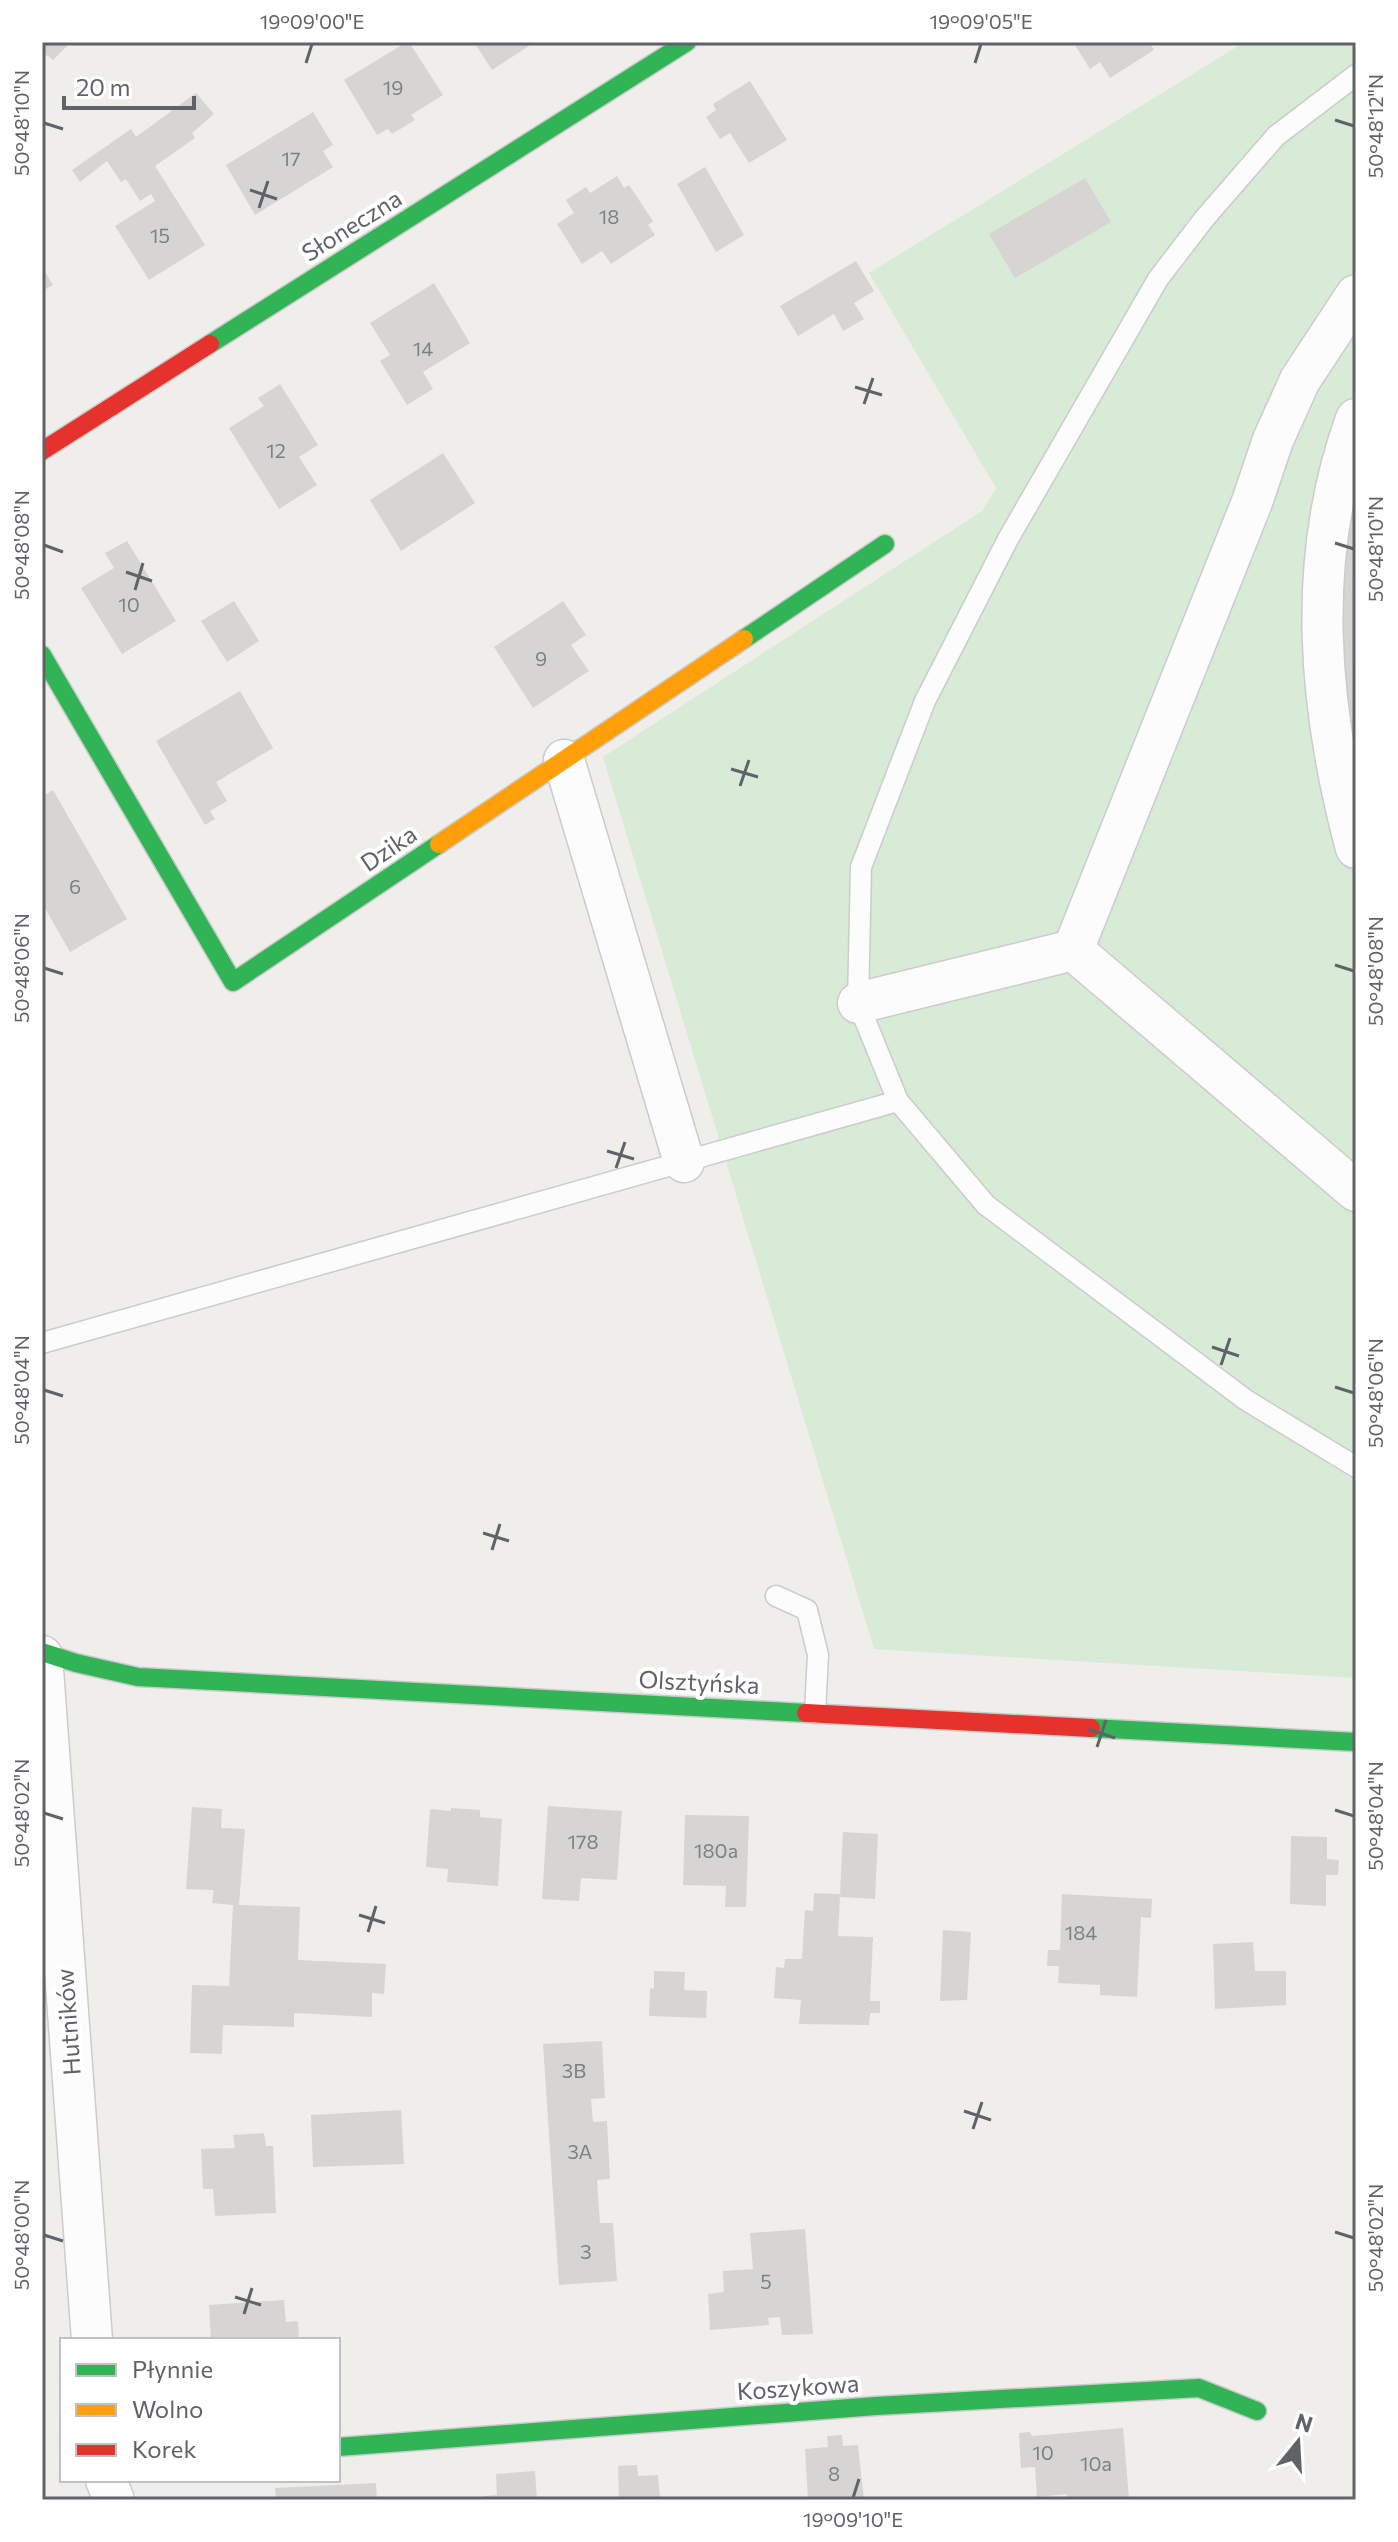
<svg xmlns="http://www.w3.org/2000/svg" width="1398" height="2542" font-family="Commissioner,sans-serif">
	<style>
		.green { fill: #d8ebd6 }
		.building { fill: #d6d5d3 }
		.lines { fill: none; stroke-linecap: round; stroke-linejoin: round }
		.lane-casing { stroke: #cbcccc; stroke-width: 23 }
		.street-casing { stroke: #cbcccc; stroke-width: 43 }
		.fast-casing { stroke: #cacacb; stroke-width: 21 }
		.slow-casing { stroke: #cacacb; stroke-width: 21 }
		.jam-casing { stroke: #cacacb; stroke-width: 21 }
		.lane { stroke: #fdfcfc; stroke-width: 20 }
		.street { stroke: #fdfcfc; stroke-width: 40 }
		.fast { stroke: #30b455; stroke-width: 18 }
		.slow { stroke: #ff9f0a; stroke-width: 18 }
		.jam { stroke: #e5322d; stroke-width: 18 }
		.ticks { fill: none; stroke: #5f6368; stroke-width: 3 }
		.labels { text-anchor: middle; stroke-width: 8; stroke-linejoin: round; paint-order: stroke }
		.number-label { font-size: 20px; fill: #7e8184 }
		.street-label { font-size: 24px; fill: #5f6368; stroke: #fff }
		.neatline { fill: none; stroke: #5f6368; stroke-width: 3 }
		.ticks-label { font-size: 20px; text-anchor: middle; fill: #5f6368 }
	</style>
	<rect width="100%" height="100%" fill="#efeeea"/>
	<polygon class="green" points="1245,42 1356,42 1356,1678 874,1649 603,757 982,511 996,488 869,273"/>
	<g class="building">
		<polygon points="42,42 71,42 53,60 47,55 42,60"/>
		<polygon points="407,42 409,42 443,95 411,115 415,120 392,134 388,129 377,135 344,80"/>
		<polygon points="474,42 535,42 492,70"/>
		<polygon points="1073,42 1155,42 1151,45 1154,50 1110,78 1100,62 1090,69"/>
		<polygon points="750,81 787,140 749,163 730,133 720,139 706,117 716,110 713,104"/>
		<polygon points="196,93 214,114 192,133 195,138 155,166 205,245 149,280 115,226 155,201 151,194 140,201 126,179 121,182 107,161 80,182 72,170 131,129 136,137"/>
		<polygon points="313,112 333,145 323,151 333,167 255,215 226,165"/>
		<polygon points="705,167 744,235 716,252 677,184"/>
		<polygon points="617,176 624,188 629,185 653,221 648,225 655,235 611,264 602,251 582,264 557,224 574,213 566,200 586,187 590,193"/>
		<polygon points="1085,178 1111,222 1015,278 989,234"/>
		<polygon points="856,261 874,291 854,303 864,319 843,331 834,314 798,336 780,306"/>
		<polygon points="42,267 53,285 42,291"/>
		<polygon points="434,283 470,343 423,372 433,389 407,405 380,361 390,355 370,323"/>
		<polygon points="280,384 318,445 299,457 317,485 279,509 229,428 264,406 258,398"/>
		<polygon points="1356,420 1356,845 1323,675"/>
		<polygon points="443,453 475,503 401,551 370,500"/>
		<polygon points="127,541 176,621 122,654 81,588 114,568 105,553"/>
		<polygon points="234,601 259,641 227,662 201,621"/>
		<polygon points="563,601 586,635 571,645 589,671 533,708 494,647"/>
		<polygon points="240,691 273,748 216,782 227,801 210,811 215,819 205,825 156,741"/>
		<polygon points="53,790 127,919 70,952 42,903 42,797"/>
		<polygon points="548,1806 622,1811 617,1880 581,1878 579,1901 542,1899"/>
		<polygon points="192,1807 222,1809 221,1828 245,1829 239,1905 300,1907 298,1960 386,1964 384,1994 372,1993 372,2017 294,2013 294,2027 223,2025 222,2054 190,2053 192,1985 229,1986 233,1905 212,1903 214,1890 186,1889"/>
		<polygon points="451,1808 480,1810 480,1817 502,1819 498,1886 447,1882 448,1869 426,1867 430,1809 451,1811"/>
		<polygon points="685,1815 749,1816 746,1907 725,1907 726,1886 683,1885"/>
		<polygon points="843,1832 878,1834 875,1899 840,1897 838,1936 873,1937 870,2001 880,2001 880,2013 870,2013 869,2025 799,2024 801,2000 774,1998 776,1967 784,1968 785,1959 802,1959 805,1910 813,1911 814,1893 840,1894"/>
		<polygon points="1291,1836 1327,1837 1327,1859 1339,1860 1338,1875 1326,1875 1326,1906 1290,1904"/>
		<polygon points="1062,1894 1152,1899 1151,1918 1141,1917 1137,1997 1100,1995 1100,1985 1058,1983 1059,1966 1047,1966 1048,1950 1060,1950"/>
		<polygon points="943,1930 971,1932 967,2000 940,2001"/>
		<polygon points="1253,1942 1255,1971 1286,1971 1286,2005 1215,2009 1213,1944"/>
		<polygon points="654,1971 685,1972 684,1990 707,1991 706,2018 649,2016 650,1988 654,1989"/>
		<polygon points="602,2041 605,2098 591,2099 593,2122 607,2121 610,2179 597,2180 600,2223 613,2223 617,2281 559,2285 543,2044"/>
		<polygon points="401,2110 404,2164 313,2167 311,2115"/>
		<polygon points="264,2133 266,2146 273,2146 276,2213 215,2216 213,2189 203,2189 201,2149 235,2148 233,2135"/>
		<polygon points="805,2229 813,2334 782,2335 780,2317 768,2318 769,2325 710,2330 708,2294 724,2292 723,2271 753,2269 750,2233"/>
		<polygon points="284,2300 286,2322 298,2321 299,2340 211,2340 209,2305"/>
		<polygon points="1123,2428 1129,2498 1067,2500 1067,2494 1037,2497 1035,2467 1021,2468 1019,2433 1030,2432 1032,2436"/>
		<polygon points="842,2435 843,2446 858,2445 864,2500 808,2500 805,2449 828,2447 827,2436"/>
		<polygon points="637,2465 638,2476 658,2475 660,2498 619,2500 618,2466"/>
		<polygon points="535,2471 537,2500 484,2500 484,2496 497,2495 496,2474"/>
		<polygon points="376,2483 377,2500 276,2500 275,2488"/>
	</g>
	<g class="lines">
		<defs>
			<g id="lane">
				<polyline points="1356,75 1276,136 1204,219 1158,279 1008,539 925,701 861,867 858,1003 898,1101 986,1205 1246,1400 1356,1467"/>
				<polyline points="42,1343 898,1101"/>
				<polyline points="776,1596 807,1610 818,1655 815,1713"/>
			</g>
			<g id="street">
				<path d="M1356,419C1305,559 1318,707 1356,848"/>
				<polyline points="564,760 684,1162"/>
				<polyline points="1073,950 1252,502 1273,440 1300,380 1356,295"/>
				<polyline points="858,1003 1073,950 1356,1191"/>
				<polyline points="42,1656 92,2340"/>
				<polyline points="106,2480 114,2500"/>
			</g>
			<g id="fast">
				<polyline points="210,344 687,42"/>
				<polyline points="744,639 885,544"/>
				<polyline points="42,655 233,982 439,844"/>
				<polyline points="42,1652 76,1663 138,1677 806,1713"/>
				<polyline points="1091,1728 1356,1742"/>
				<polyline points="338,2447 876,2406 1199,2388 1257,2411"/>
			</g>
			<polyline id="slow" points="439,844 744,639"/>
			<g id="jam">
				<polyline points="42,451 210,344"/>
				<polyline points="806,1713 1091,1728"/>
			</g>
		</defs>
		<use href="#lane" class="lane-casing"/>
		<use href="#street" class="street-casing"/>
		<use href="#fast" class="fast-casing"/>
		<use href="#slow" class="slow-casing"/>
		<use href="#jam" class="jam-casing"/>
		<use href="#lane" class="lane"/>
		<use href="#street" class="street"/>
		<use href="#fast" class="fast"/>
		<use href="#slow" class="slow"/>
		<use href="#jam" class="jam"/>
	</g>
	<path class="ticks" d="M306,63L312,44M975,63L981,44M1335,120L1354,126M44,123L63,129M250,190L277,199M259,208L268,181M855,387L882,395M864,404L873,378M1335,543L1354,549M44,545L63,552M126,572L152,581M135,590L143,563M731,769L758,777M740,786L749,760M1335,965L1354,971M44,968L63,974M607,1151L634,1159M616,1168L625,1142M1212,1347L1239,1356M1221,1365L1230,1338M1335,1387L1354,1393M44,1390L63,1396M483,1533L509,1541M492,1550L500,1524M1088,1729L1115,1738M1097,1747L1106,1720M1335,1810L1354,1816M44,1813L63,1819M359,1915L385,1923M368,1932L376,1906M964,2111L991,2120M973,2129L982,2102M1335,2232L1354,2238M44,2235L63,2241M235,2297L261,2305M244,2314L252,2288M853,2498L859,2479"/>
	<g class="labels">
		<g class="number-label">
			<text x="393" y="95">19</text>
			<text x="291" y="166">17</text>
			<text x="609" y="224">18</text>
			<text x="160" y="243">15</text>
			<text x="423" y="356">14</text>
			<text x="276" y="458">12</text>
			<text x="129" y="612">10</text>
			<text x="541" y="666">9</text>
			<text x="75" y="894">6</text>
			<text x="583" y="1849">178</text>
			<text x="716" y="1858">180a</text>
			<text x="1081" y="1940">184</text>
			<text x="574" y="2078">3B</text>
			<text x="580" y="2159">3A</text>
			<text x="586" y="2259">3</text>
			<text x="766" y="2289">5</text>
			<text x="1043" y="2460">10</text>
			<text x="1096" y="2471">10a</text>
			<text x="834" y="2481">8</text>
		</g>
		<g class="street-label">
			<text transform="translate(352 226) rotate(-32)" y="8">Słoneczna</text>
			<text transform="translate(389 849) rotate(-34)" y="8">Dzika</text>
			<text transform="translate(699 1683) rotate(3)" y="8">Olsztyńska</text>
			<text transform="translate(69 2022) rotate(-94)" y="8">Hutników</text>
			<text transform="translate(798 2388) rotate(-4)" y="8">Koszykowa</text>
		</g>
	</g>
	<rect width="1398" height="2542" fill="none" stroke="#ffffff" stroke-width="88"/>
	<rect x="60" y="2338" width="280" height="144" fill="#ffffff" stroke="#bfc1c3" stroke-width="2"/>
	<rect x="76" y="2364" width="40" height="12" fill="#30b455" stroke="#bfc1c3" stroke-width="2"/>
	<text x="132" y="2378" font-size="24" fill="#5f6368">Płynnie</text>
	<rect x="76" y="2404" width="40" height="12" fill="#ff9f0a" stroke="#bfc1c3" stroke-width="2"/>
	<text x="132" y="2418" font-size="24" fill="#5f6368">Wolno</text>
	<rect x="76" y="2444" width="40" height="12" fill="#e5322d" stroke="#bfc1c3" stroke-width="2"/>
	<text x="132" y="2458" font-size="24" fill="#5f6368">Korek</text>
	<g transform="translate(1298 2442) rotate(18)" stroke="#ffffff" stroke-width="6" paint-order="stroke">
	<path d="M0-6L14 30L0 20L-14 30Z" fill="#5f6368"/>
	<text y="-12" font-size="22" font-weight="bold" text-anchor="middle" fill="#5f6368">N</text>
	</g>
	<path d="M64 96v12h130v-12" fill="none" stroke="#5f6368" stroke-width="4"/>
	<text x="76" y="96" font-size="24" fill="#5f6368" stroke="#ffffff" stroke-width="6" paint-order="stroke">20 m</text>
	<rect x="44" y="44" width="1310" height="2454" class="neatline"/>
	<g class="ticks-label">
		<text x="312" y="29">19°09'00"E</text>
		<text x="981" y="29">19°09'05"E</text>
		<text transform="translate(22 123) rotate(-90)" y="7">50°48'10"N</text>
		<text transform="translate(1376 126) rotate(-90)" y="7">50°48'12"N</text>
		<text transform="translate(22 545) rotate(-90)" y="7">50°48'08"N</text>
		<text transform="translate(1376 549) rotate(-90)" y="7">50°48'10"N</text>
		<text transform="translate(22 968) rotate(-90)" y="7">50°48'06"N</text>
		<text transform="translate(1376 971) rotate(-90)" y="7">50°48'08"N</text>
		<text transform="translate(22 1390) rotate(-90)" y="7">50°48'04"N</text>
		<text transform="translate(1376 1393) rotate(-90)" y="7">50°48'06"N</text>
		<text transform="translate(22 1813) rotate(-90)" y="7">50°48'02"N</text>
		<text transform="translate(1376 1816) rotate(-90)" y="7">50°48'04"N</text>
		<text transform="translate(22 2235) rotate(-90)" y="7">50°48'00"N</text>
		<text transform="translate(1376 2238) rotate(-90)" y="7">50°48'02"N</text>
		<text x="853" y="2527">19°09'10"E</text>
	</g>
</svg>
